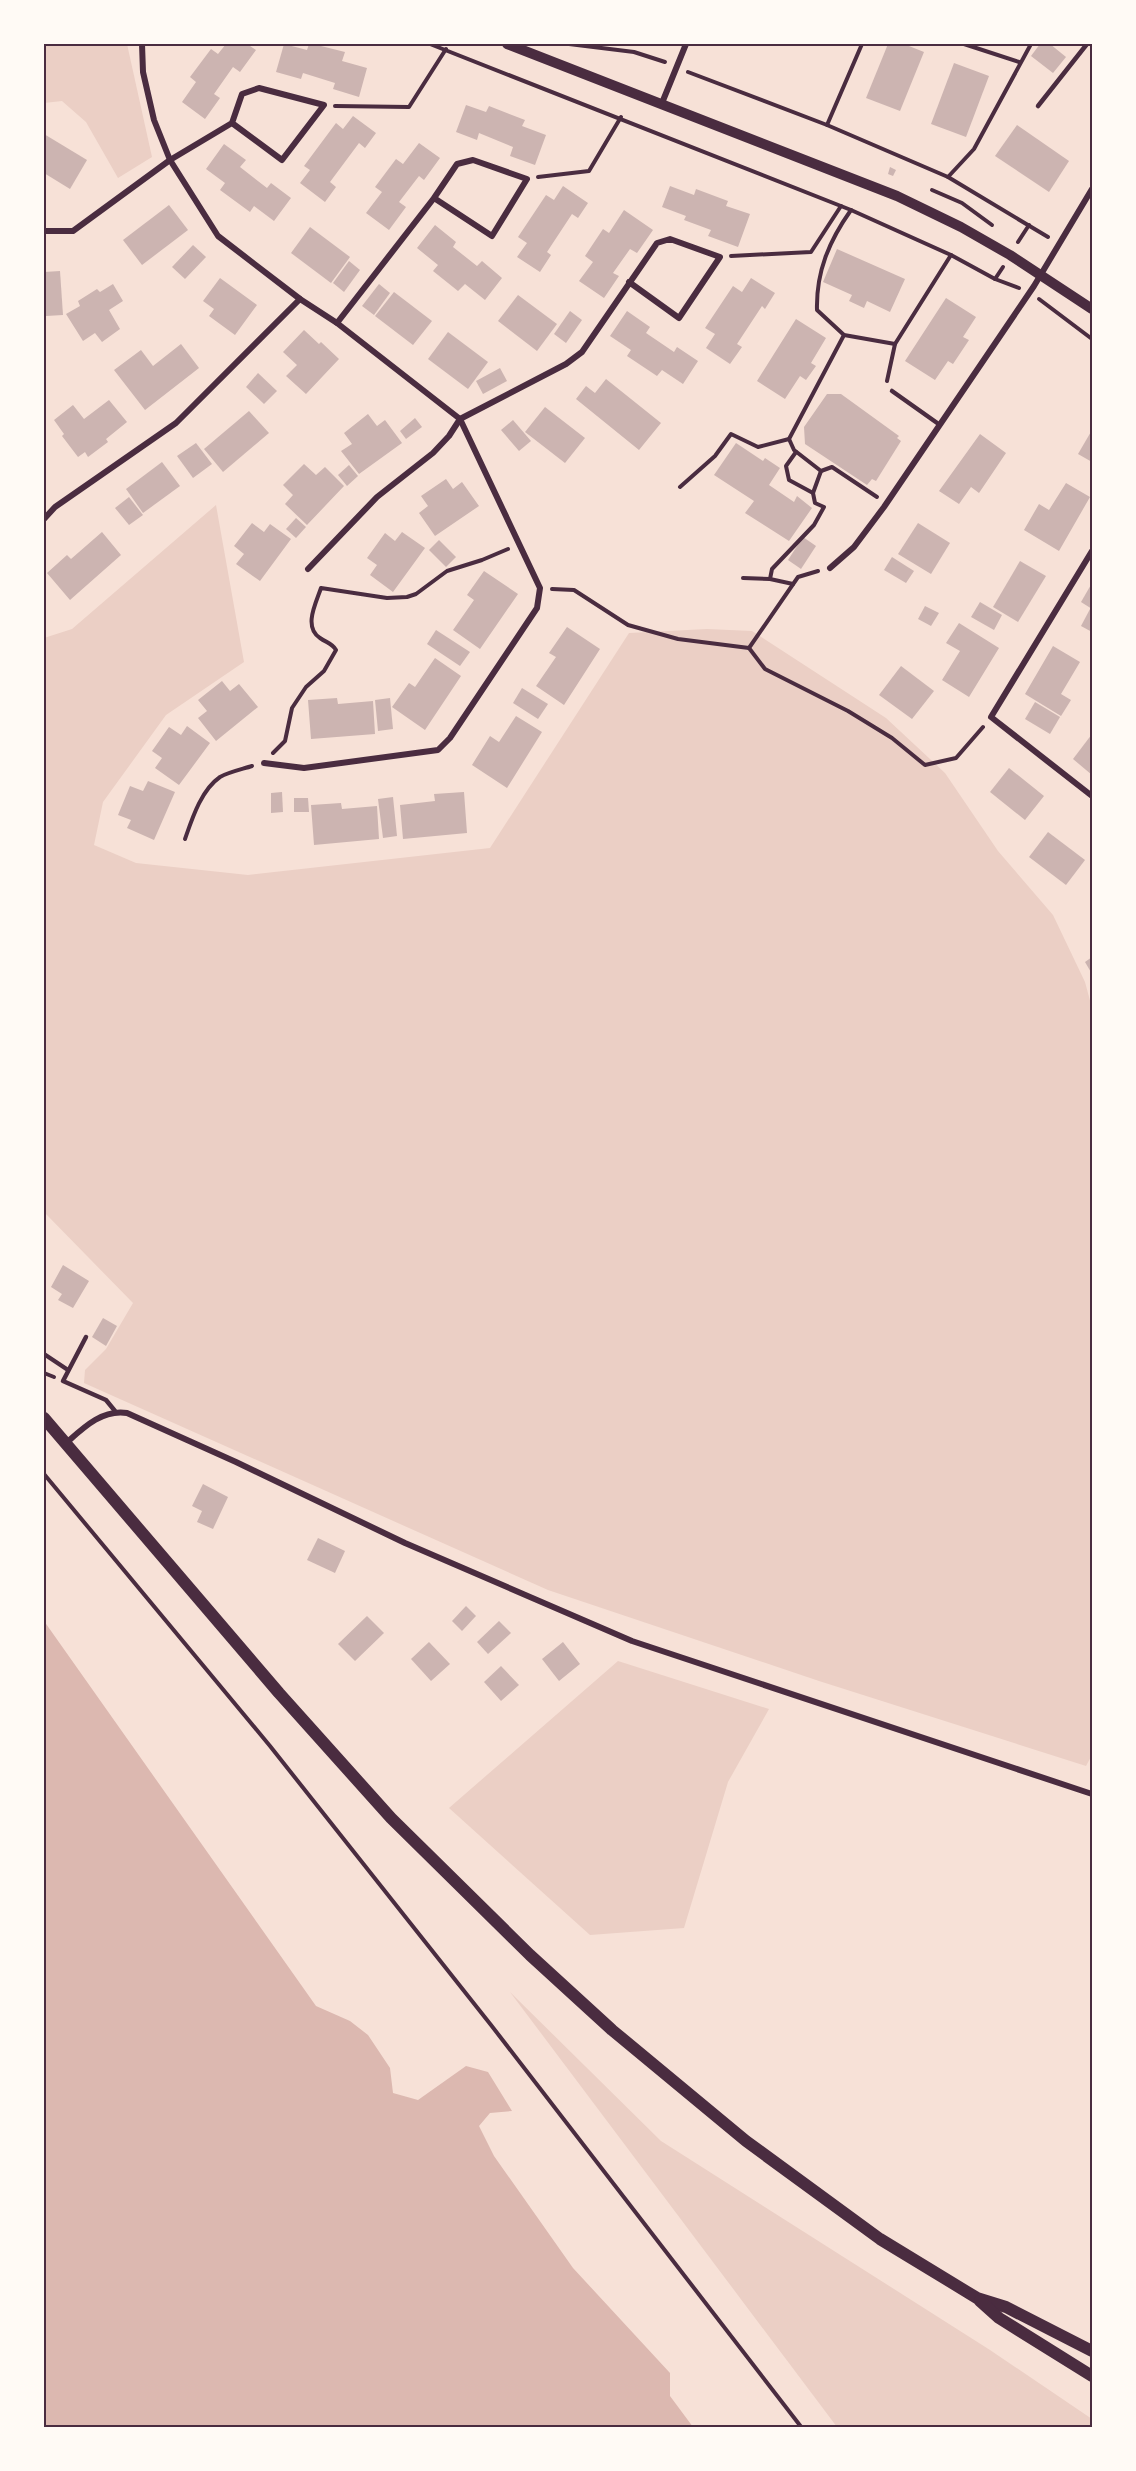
<svg xmlns="http://www.w3.org/2000/svg" width="1136" height="2471" font-family="'Fira Sans Condensed',sans-serif">
	<style>
		.green { fill: #ebcfc5 }
		.water { fill: #dcb8b0 }
		.building { fill: #ccb4b1 }
		.lines { fill: none; stroke-linecap: round; stroke-linejoin: round }
		.path { stroke: #4a2c40; stroke-width: 4 }
		.service { stroke: #4a2c40; stroke-width: 4.5 }
		.minor { stroke: #4a2c40; stroke-width: 6 }
		.tertiary { stroke: #4a2c40; stroke-width: 10 }
		.secondary { stroke: #4a2c40; stroke-width: 12 }
		.neatline { fill: none; stroke: #4a2c40; stroke-width: 2 }
	</style>
	<rect width="100%" height="100%" fill="#f7e1d7"/>
	<g class="green">
		<polygon points="44,44 127,44 152,157 118,178 86,122 62,101 44,103"/>
		<polygon points="216,505 244,662 166,715 103,802 94,845 136,863 248,875 490,848 629,633 707,629 752,631 886,718 945,773 998,851 1053,915 1085,982 1092,1008 1092,1755 1086,1766 819,1681 548,1590 84,1383 85,1370 106,1349 133,1303 44,1212 44,638 72,629"/>
		<polygon points="618,1661 769,1709 728,1782 684,1928 590,1935 449,1808"/>
		<polygon points="510,1992 661,2141 990,2350 1092,2419 1092,2427 837,2427"/>
	</g>
	<polygon class="water" points="44,1621 316,2006 350,2021 368,2035 390,2068 393,2093 418,2100 466,2066 488,2072 512,2111 490,2113 479,2126 494,2156 573,2268 670,2373 670,2396 693,2427 44,2427"/>
	<g class="building">
		<polygon points="226,44 247,44 256,50 240,72 233,67 214,94 220,98 205,119 182,102 196,82 190,77 211,49 218,54"/>
		<polygon points="284,44 307,50 309,44 313,44 345,52 342,61 367,68 359,97 333,89 335,83 303,73 301,79 276,72"/>
		<polygon points="888,44 904,44 924,52 900,111 866,98"/>
		<polygon points="1040,44 1050,44 1066,57 1053,73 1031,56"/>
		<polygon points="954,63 989,76 966,137 931,124"/>
		<polygon points="466,105 486,112 489,106 525,120 522,126 546,135 535,165 510,156 513,147 479,133 477,140 456,132"/>
		<polygon points="353,116 376,133 365,148 359,143 330,182 336,187 325,202 300,183 310,170 304,166 336,123 343,129"/>
		<polygon points="1017,125 1069,161 1049,192 995,156"/>
		<polygon points="44,134 87,160 70,189 44,173"/>
		<polygon points="419,143 440,158 424,180 419,176 399,202 406,207 389,230 366,213 382,192 375,187 396,159 403,164"/>
		<polygon points="224,144 246,160 240,167 267,188 271,183 291,198 274,221 254,206 250,212 220,190 225,183 206,169"/>
		<polygon points="890,167 896,170 893,176 888,174"/>
		<polygon points="563,186 588,203 578,218 572,214 547,252 551,255 540,272 517,257 527,243 518,237 546,195 554,200"/>
		<polygon points="670,186 694,195 696,189 728,201 726,206 750,214 738,247 708,236 711,230 684,220 686,216 662,207"/>
		<polygon points="169,205 188,230 142,265 123,240"/>
		<polygon points="624,210 653,230 637,253 630,249 613,273 619,276 604,298 579,281 593,262 585,256 603,229 609,233"/>
		<polygon points="435,225 456,242 453,247 477,266 482,261 502,278 485,300 465,284 458,291 433,271 438,265 417,248"/>
		<polygon points="310,227 350,257 331,283 291,253"/>
		<polygon points="193,245 206,257 185,279 172,267"/>
		<polygon points="837,249 905,279 890,312 867,301 864,308 849,301 852,295 823,282"/>
		<polygon points="349,261 360,270 344,292 333,283"/>
		<polygon points="60,271 63,315 46,316 44,272"/>
		<polygon points="220,278 257,305 235,335 209,316 214,309 203,301"/>
		<polygon points="751,278 775,293 765,309 762,306 737,344 742,347 730,364 706,348 715,334 705,328 733,286 742,292"/>
		<polygon points="113,284 123,301 109,310 120,329 102,342 95,333 83,341 66,314 80,306 78,301 97,289 100,292"/>
		<polygon points="379,284 390,293 374,315 362,306"/>
		<polygon points="394,292 432,321 413,345 375,316"/>
		<polygon points="518,295 557,324 537,351 498,321"/>
		<polygon points="946,298 976,317 963,337 969,340 953,364 948,361 935,380 905,361"/>
		<polygon points="570,311 582,320 566,343 554,334"/>
		<polygon points="627,311 650,327 646,333 674,352 677,347 698,361 683,384 662,370 657,376 627,356 631,350 610,336"/>
		<polygon points="796,319 826,338 811,363 816,366 806,380 800,376 785,399 757,381"/>
		<polygon points="304,330 319,344 321,342 339,359 306,394 286,376 297,365 283,352"/>
		<polygon points="448,332 488,362 468,389 428,359"/>
		<polygon points="181,344 199,368 145,410 114,370 141,350 153,366"/>
		<polygon points="500,368 507,381 483,394 476,381"/>
		<polygon points="258,373 277,391 264,404 246,387"/>
		<polygon points="606,379 661,423 639,450 576,399 586,386 595,393"/>
		<polygon points="827,394 841,394 899,436 897,438 901,441 876,481 872,479 867,485 805,444 804,427"/>
		<polygon points="109,400 127,422 106,439 108,442 88,457 85,452 78,457 62,436 64,434 54,420 73,405 84,419"/>
		<polygon points="545,407 585,438 565,463 525,432"/>
		<polygon points="249,411 269,433 223,472 204,449"/>
		<polygon points="368,414 377,426 385,420 402,443 359,474 341,451 352,444 344,433"/>
		<polygon points="415,418 422,427 406,439 400,431"/>
		<polygon points="513,420 531,441 519,451 501,430"/>
		<polygon points="1092,430 1092,462 1078,454"/>
		<polygon points="980,434 1006,453 979,493 971,487 959,504 939,491"/>
		<polygon points="196,443 212,464 193,478 177,456"/>
		<polygon points="736,443 763,461 765,458 780,468 769,485 794,502 797,496 812,508 789,541 745,513 754,501 714,475"/>
		<polygon points="162,462 180,486 143,513 126,489"/>
		<polygon points="304,464 316,475 325,467 344,486 307,525 285,504 293,495 283,485"/>
		<polygon points="349,465 358,476 347,486 338,475"/>
		<polygon points="446,479 453,489 462,482 479,506 435,536 419,513 428,506 421,496"/>
		<polygon points="1066,483 1090,497 1059,551 1024,530 1039,504 1049,510"/>
		<polygon points="129,497 143,515 129,525 115,508"/>
		<polygon points="296,518 306,527 296,538 286,529"/>
		<polygon points="252,523 264,532 270,524 291,539 260,581 236,564 244,554 234,546"/>
		<polygon points="918,523 950,543 931,574 898,554"/>
		<polygon points="102,532 121,555 70,600 47,573 67,555 71,559"/>
		<polygon points="402,532 425,548 393,592 370,575 377,565 367,558 385,533 395,541"/>
		<polygon points="803,537 816,546 801,569 788,560"/>
		<polygon points="439,540 456,557 446,567 429,550"/>
		<polygon points="892,557 914,571 906,583 884,570"/>
		<polygon points="1020,561 1046,576 1018,622 993,607"/>
		<polygon points="484,571 518,594 480,649 453,630 474,600 467,595"/>
		<polygon points="1092,583 1092,609 1081,602"/>
		<polygon points="980,602 1002,615 994,630 971,617"/>
		<polygon points="925,606 939,613 931,626 918,619"/>
		<polygon points="1090,609 1092,611 1092,632 1081,626"/>
		<polygon points="959,623 999,648 969,697 942,680 960,651 946,643"/>
		<polygon points="567,627 600,649 564,705 536,686 556,657 549,653"/>
		<polygon points="436,630 470,652 460,666 427,644"/>
		<polygon points="1053,646 1080,662 1061,694 1071,700 1061,716 1025,694"/>
		<polygon points="435,658 461,676 425,730 392,707 409,683 415,687"/>
		<polygon points="901,666 934,691 912,719 879,695"/>
		<polygon points="222,681 230,691 239,684 258,707 216,741 198,718 207,711 198,700"/>
		<polygon points="522,688 548,704 538,719 513,703"/>
		<polygon points="337,698 338,704 373,701 375,734 311,739 308,700"/>
		<polygon points="390,698 393,729 378,731 375,700"/>
		<polygon points="1035,702 1060,717 1050,734 1025,719"/>
		<polygon points="516,716 542,732 507,788 472,765 490,736 499,742"/>
		<polygon points="187,726 210,743 179,785 155,768 162,758 152,751 169,727 181,735"/>
		<polygon points="1092,734 1092,775 1073,759"/>
		<polygon points="1009,768 1044,796 1025,820 990,792"/>
		<polygon points="148,781 175,792 154,840 127,828 131,820 118,815 130,786 143,791"/>
		<polygon points="282,792 283,812 271,813 271,793"/>
		<polygon points="464,792 467,833 403,839 400,805 435,801 434,794"/>
		<polygon points="393,797 397,836 383,838 378,799"/>
		<polygon points="294,798 308,798 309,812 294,812"/>
		<polygon points="341,803 342,809 377,806 379,839 314,845 311,805"/>
		<polygon points="1048,832 1085,860 1066,885 1029,857"/>
		<polygon points="1092,957 1092,974 1085,962"/>
		<polygon points="63,1265 89,1281 73,1308 58,1300 62,1294 51,1287"/>
		<polygon points="103,1318 117,1326 106,1346 92,1337"/>
		<polygon points="203,1484 228,1497 213,1529 197,1522 202,1511 192,1506"/>
		<polygon points="318,1538 345,1551 335,1573 307,1560"/>
		<polygon points="466,1606 476,1616 462,1631 452,1621"/>
		<polygon points="367,1616 384,1633 355,1661 338,1644"/>
		<polygon points="499,1621 511,1633 488,1654 477,1642"/>
		<polygon points="429,1642 450,1664 431,1681 411,1659"/>
		<polygon points="563,1642 580,1664 559,1681 542,1659"/>
		<polygon points="501,1666 519,1685 501,1701 484,1682"/>
	</g>
	<g class="lines">
		<g class="path">
			<polyline points="430,44 851,210 951,255 995,279 1019,288"/>
			<polyline points="569,44 634,52 665,62"/>
			<polyline points="964,44 1019,62"/>
			<polyline points="688,72 827,125 948,177 1048,237"/>
			<polyline points="335,106 409,107 446,49"/>
			<polyline points="827,125 862,44"/>
			<polyline points="538,177 589,171 621,117"/>
			<polyline points="948,177 974,149 1031,44"/>
			<polyline points="932,190 962,203 992,225"/>
			<path d="M851,210C829,241 816,272 817,310L844,335L895,344"/>
			<polyline points="1018,242 1029,225"/>
			<polyline points="731,256 811,252 841,206"/>
			<polyline points="995,279 1003,267"/>
			<polyline points="1039,299 1092,339"/>
			<polyline points="887,381 895,344 951,255"/>
			<polyline points="789,439 794,450 821,471 832,467 877,497"/>
			<polyline points="796,452 786,466 789,480 813,493"/>
			<polyline points="680,487 715,456 731,434 758,447 789,439 844,335"/>
			<polyline points="818,571 798,577 749,648 765,669 848,711 892,738 925,765 956,758 983,727"/>
			<polyline points="743,578 770,579"/>
			<polyline points="793,584 770,579 772,569 814,525 824,507 815,503 813,493 821,471"/>
			<polyline points="552,589 574,590 628,625 678,639 749,648"/>
			<path d="M273,753L285,741L292,708L306,687L324,671L336,650C332,643 327,643 320,638C303,627 316,603 321,588L387,598L407,597L416,594L447,571L482,560L508,549"/>
			<path d="M185,839C192,819 201,790 220,777C229,772 243,769 252,766"/>
			<polyline points="44,1373 54,1377"/>
			<polyline points="44,1474 270,1746 491,2025 802,2428"/>
		</g>
		<g class="service">
			<polyline points="1038,106 1087,44"/>
			<polyline points="892,391 940,425"/>
			<polyline points="86,1337 63,1381 106,1400 115,1411"/>
			<polyline points="44,1354 68,1370"/>
		</g>
		<g class="minor">
			<polyline points="142,44 143,72 154,120 170,160 218,236 300,299 337,323 460,419 540,588 537,608 450,738 438,750 304,768 264,763"/>
			<polyline points="662,103 686,44"/>
			<polyline points="44,231 73,231 170,160 232,123 242,94 259,88 324,105 282,160 232,123"/>
			<polyline points="337,323 434,198 457,164 473,160 527,179 492,236 434,198"/>
			<polyline points="44,519 55,507 176,423 300,299"/>
			<polyline points="1092,551 991,717 1092,796"/>
			<polyline points="830,568 854,547 884,507 1034,286 1092,189"/>
			<polyline points="308,569 377,497 433,453 449,436 460,419 566,364 582,352 657,243 670,239 720,257 679,318 629,282"/>
			<path d="M65,1444C83,1428 102,1409 127,1413L236,1462L405,1543L632,1641L1092,1794"/>
		</g>
		<polyline class="tertiary" points="507,44 897,196 961,227 1010,255 1092,309"/>
		<g class="secondary">
			<polyline points="44,1418 279,1693 391,1818 530,1955 612,2030 746,2141 880,2239 977,2298 1006,2307 1092,2351"/>
			<polyline points="980,2301 999,2318 1092,2376"/>
		</g>
	</g>
	<rect width="1136" height="2471" fill="none" stroke="#fffaf5" stroke-width="90"/>
	<rect x="45" y="45" width="1046" height="2381" class="neatline"/>
</svg>
